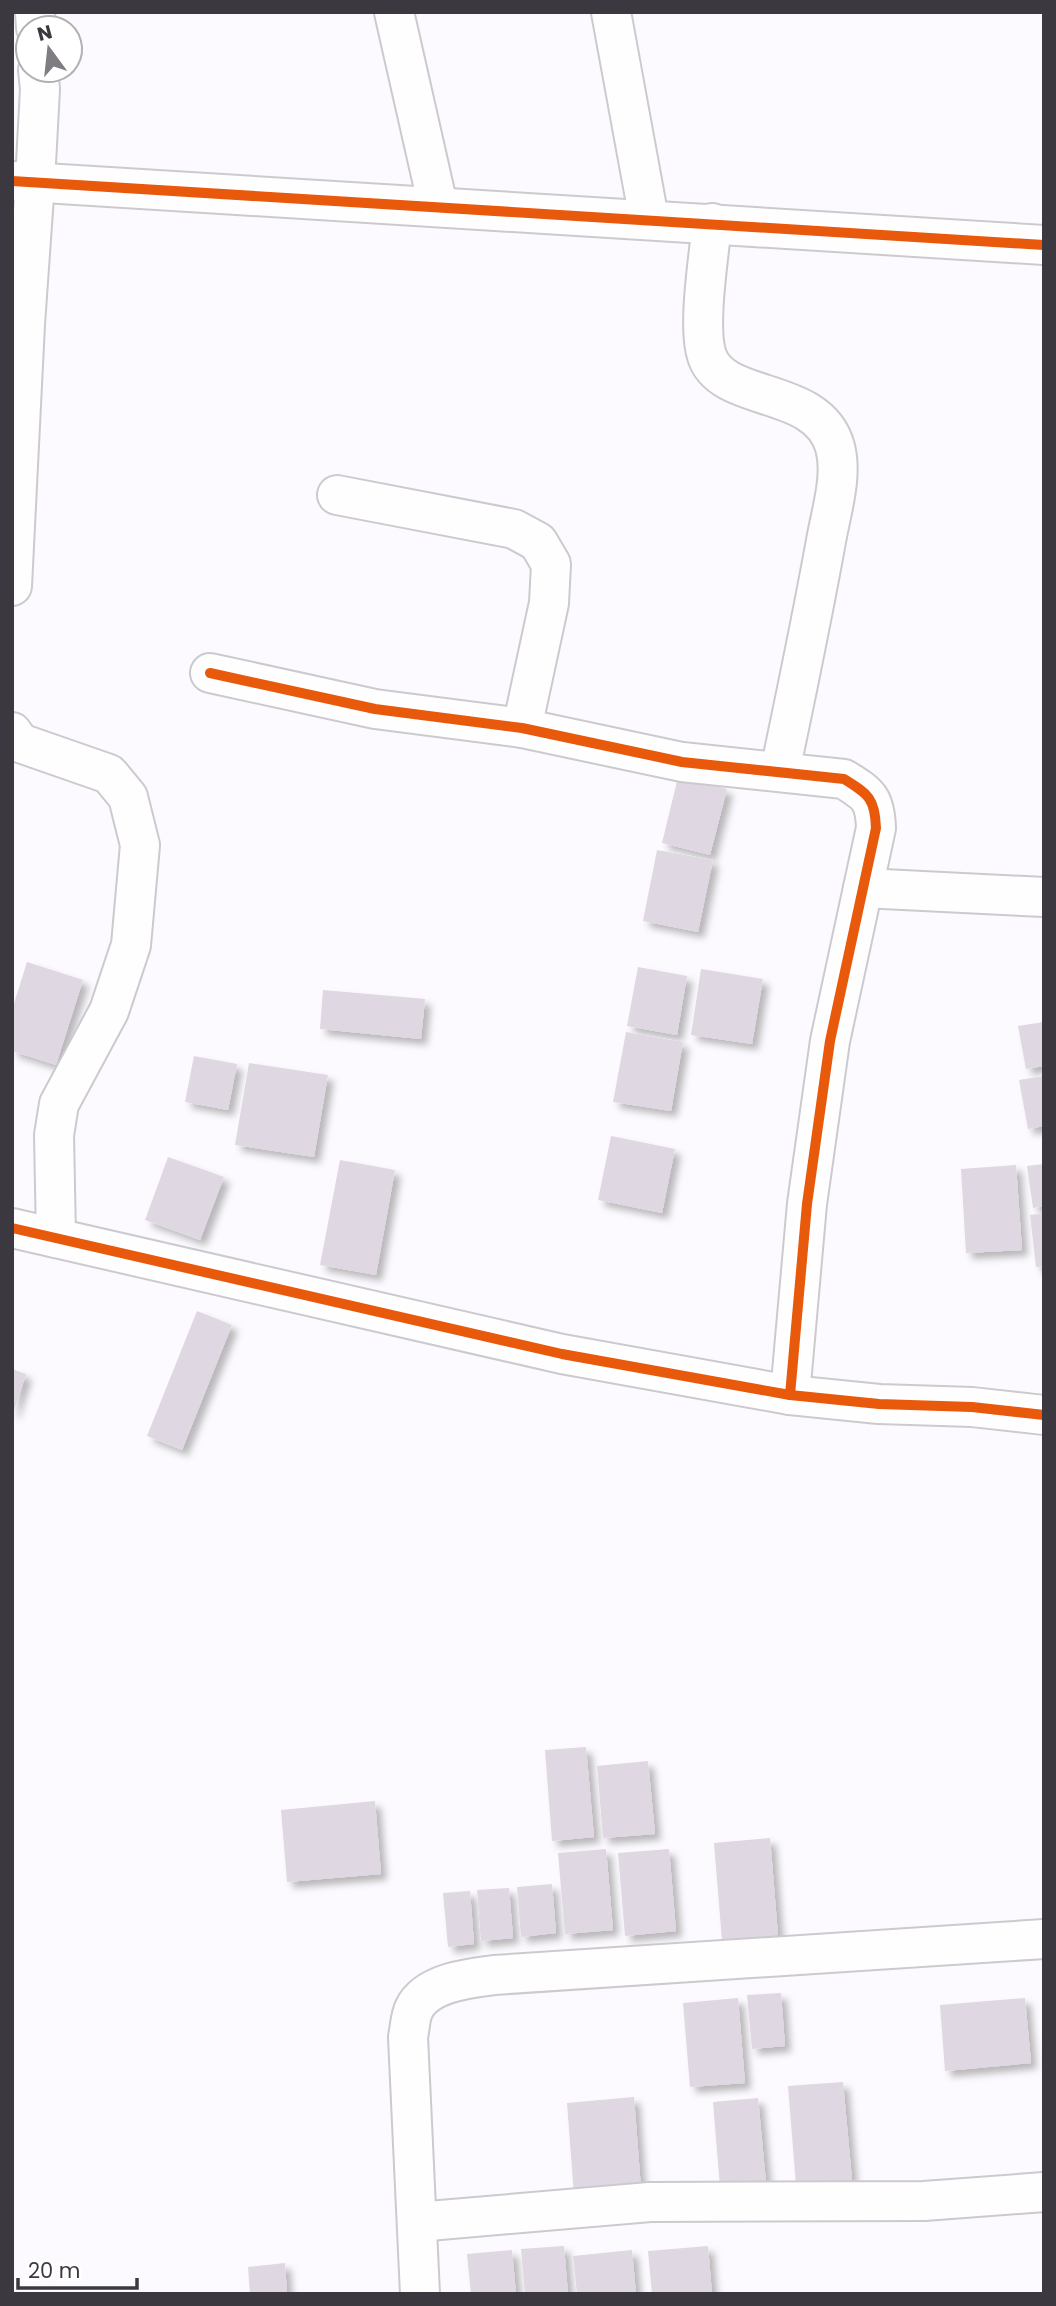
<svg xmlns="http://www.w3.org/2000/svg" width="1056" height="2306" font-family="Poppins,sans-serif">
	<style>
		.building { fill: #dfd7e1; filter: url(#shadow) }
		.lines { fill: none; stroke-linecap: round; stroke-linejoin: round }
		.minor-casing { stroke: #cccace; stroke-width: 42 }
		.minor { stroke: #fffeff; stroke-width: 38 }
		.cycleway-casing { stroke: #fff; stroke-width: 15 }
		.cycleway { stroke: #e8590c; stroke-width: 10 }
	</style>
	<defs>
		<filter id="shadow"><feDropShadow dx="6" dy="6" stdDeviation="3.5" flood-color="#0004"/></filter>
	</defs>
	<rect width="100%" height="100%" fill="#fcfafe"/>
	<g class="building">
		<polygon points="678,777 727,789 710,855 662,843"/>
		<polygon points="657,850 713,860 698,932 643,921"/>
		<polygon points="27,962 83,980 56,1065 12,1051 12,1010"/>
		<polygon points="638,967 687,976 677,1035 627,1026"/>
		<polygon points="701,969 763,979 752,1044 691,1035"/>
		<polygon points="323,990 425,999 421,1039 320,1029"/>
		<polygon points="1044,1022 1044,1066 1026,1069 1018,1026"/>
		<polygon points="626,1032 683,1042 671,1111 613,1102"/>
		<polygon points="194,1056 237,1064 228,1110 185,1102"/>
		<polygon points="249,1063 328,1075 314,1157 235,1145"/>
		<polygon points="1044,1076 1044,1126 1028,1129 1019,1080"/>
		<polygon points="611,1136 675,1149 662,1213 598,1200"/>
		<polygon points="168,1157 224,1177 200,1240 145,1220"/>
		<polygon points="340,1160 395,1170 376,1275 320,1265"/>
		<polygon points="1044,1164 1044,1206 1033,1208 1027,1166"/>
		<polygon points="1016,1165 1022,1250 966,1253 961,1169"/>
		<polygon points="1044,1213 1044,1266 1036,1267 1030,1215"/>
		<polygon points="197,1311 232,1325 182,1450 147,1436"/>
		<polygon points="12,1369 26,1374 13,1414 12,1414"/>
		<polygon points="586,1747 594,1837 552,1841 545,1750"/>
		<polygon points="648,1761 655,1834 603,1838 597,1766"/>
		<polygon points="375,1801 381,1874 287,1882 281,1810"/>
		<polygon points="770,1838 778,1935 722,1940 714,1843"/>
		<polygon points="606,1849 613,1930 565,1934 558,1853"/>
		<polygon points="669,1849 676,1931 625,1936 618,1853"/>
		<polygon points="552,1884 556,1933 521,1937 517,1887"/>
		<polygon points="509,1888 513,1938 481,1941 477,1890"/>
		<polygon points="470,1891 474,1944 448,1947 443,1893"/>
		<polygon points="781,1993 785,2046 752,2049 747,1995"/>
		<polygon points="738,1998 745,2083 690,2087 683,2003"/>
		<polygon points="1025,1998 1031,2063 945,2071 940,2005"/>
		<polygon points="843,2082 852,2180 796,2185 788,2086"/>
		<polygon points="634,2097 641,2189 574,2195 567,2103"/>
		<polygon points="758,2098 766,2183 720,2187 713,2102"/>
		<polygon points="564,2246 568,2294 525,2294 521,2249"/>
		<polygon points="708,2246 712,2294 652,2294 648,2251"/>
		<polygon points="512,2250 516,2294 471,2294 467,2254"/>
		<polygon points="632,2250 636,2294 577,2294 573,2256"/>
		<polygon points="285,2263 287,2294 250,2294 248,2267"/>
	</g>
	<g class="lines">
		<defs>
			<g id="minor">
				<polyline points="35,12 36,28"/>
				<polyline points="394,12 438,206"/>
				<polyline points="611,12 649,219"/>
				<polyline points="12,181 1044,245"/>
				<path d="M712,223C709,256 697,327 707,356C723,404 818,385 835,447C843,476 831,512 826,541C812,618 796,695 780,771"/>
				<polyline points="337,495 514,529 538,542 551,564 549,603 522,728"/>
				<polyline points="12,586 25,324 35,182 40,89 38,70"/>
				<path d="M210,673L375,709L522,728L682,762L844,779C868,794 875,798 876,828L830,1041L807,1204L790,1395"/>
				<polyline points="12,732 20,743 109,774 128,797 140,845 131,945 109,1011 59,1104 54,1135 56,1238"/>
				<polyline points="863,888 1044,897"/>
				<polyline points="12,1228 562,1354 790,1395 879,1404 972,1407 1044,1415"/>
				<polyline points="417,2222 650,2202 924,2201 1044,2192"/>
				<path d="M420,2294L408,2037C410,2028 410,2017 414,2009C426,1983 469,1978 494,1975L1044,1939"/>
			</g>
		</defs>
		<use href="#minor" class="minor-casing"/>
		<use href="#minor" class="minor"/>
		<defs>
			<g id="cycleway">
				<polyline points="12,181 1044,245"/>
				<path d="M210,673L375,709L522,728L682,762L844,779C868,794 875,798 876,828L830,1041L807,1204L790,1395"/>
				<polyline points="12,1228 562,1354 790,1395 879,1404 972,1407 1044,1415"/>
			</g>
		</defs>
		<use href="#cycleway" class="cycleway-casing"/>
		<use href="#cycleway" class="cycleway"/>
	</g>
	<rect width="1056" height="2306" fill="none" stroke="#3b393f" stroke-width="28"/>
	<g transform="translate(49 49) rotate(345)"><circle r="33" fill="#ffffff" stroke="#b1b0b2" stroke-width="2"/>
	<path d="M0-5L12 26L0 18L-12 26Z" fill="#7f7d82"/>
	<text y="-10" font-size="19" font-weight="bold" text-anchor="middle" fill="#3b393f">N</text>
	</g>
	<path d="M18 2278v10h119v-10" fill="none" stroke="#3b393f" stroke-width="3.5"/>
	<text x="28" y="2278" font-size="21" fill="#3b393f" stroke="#ffffff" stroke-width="5" paint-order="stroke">20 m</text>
</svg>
